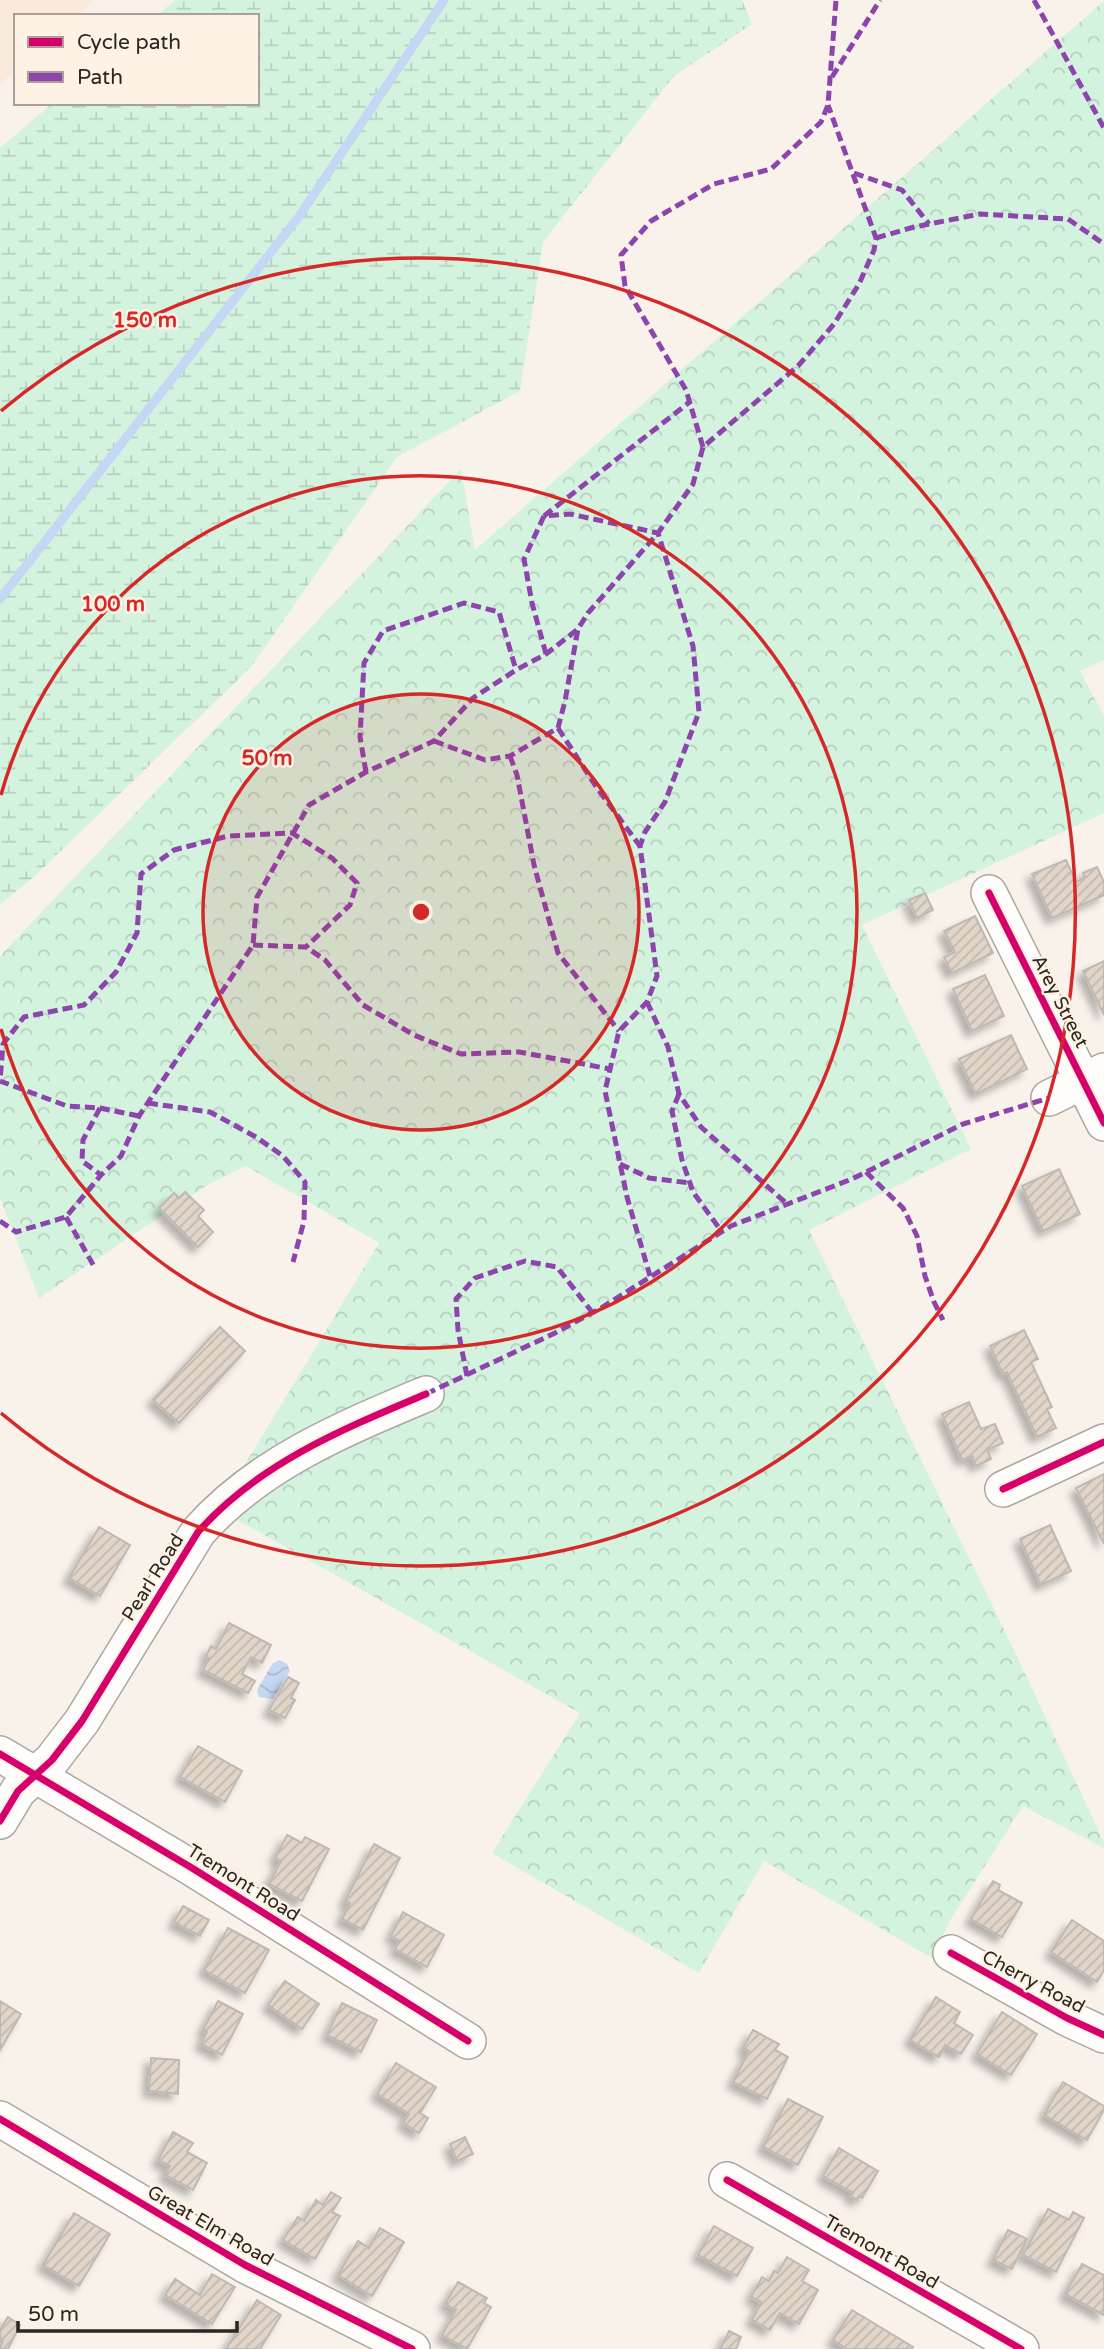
<svg xmlns="http://www.w3.org/2000/svg" width="1104" height="2349" font-family="'Varela Round',sans-serif">
	<style>
		.built { fill: #f9eadb }
		.wetland { fill: url(#wetland-marsh) }
		.park { fill: url(#park-crowns) }
		.water { fill: url(#water-waves) }
		.lines { fill: none; stroke-linecap: round; stroke-linejoin: round }
		.stream { stroke: #c4d7f3; stroke-width: 9 }
		.building { fill: url(#building-hatch); stroke: #beb9b3; stroke-width: 2; filter: url(#shadow) }
		.minor-casing { stroke: #aba6a0; stroke-width: 38 }
		.minor { stroke: #fefdfc; stroke-width: 35 }
		.quiet { stroke: #8e44ad; stroke-width: 5; stroke-dasharray: 10 5; stroke-linecap: butt }
		.cycleway-casing { stroke: #fef2e5; stroke-width: 11 }
		.cycleway { stroke: #d6006c; stroke-width: 7 }
		.ring { fill: none; stroke: #d62828; stroke-width: 3.5 }
		.labels { text-anchor: middle; stroke-width: 5; stroke-linejoin: round; paint-order: stroke }
		.street-label { font-size: 19px; fill: #2c2621; stroke: #fef2e5 }
		.centre { fill: #d62828; stroke: #fef2e5; stroke-width: 3.5 }
		.ring-label { font-size: 21px; text-anchor: middle; font-weight: bold; fill: #d62828; stroke: #fef2e5; stroke-width: 5; stroke-linejoin: round; paint-order: stroke }
	</style>
	<defs>
		<pattern id="wetland-marsh" width="20" height="14" patternUnits="userSpaceOnUse" patternTransform="scale(1.75)"><rect width="20" height="14" fill="#d4f3df"/><path d="M1 5h8M5 5V1M11 12h8M15 12V8" fill="none" stroke="#b6d0bf"/></pattern>
		<pattern id="park-crowns" width="20" height="18" patternUnits="userSpaceOnUse" patternTransform="scale(1.75)"><rect width="20" height="18" fill="#d4f3df"/><path d="M2 6a3 3 0 1 1 6 0M12 15a3 3 0 1 1 6 0" fill="none" stroke="#b6d0bf"/></pattern>
		<pattern id="water-waves" width="16" height="10" patternUnits="userSpaceOnUse" patternTransform="scale(1.75)"><rect width="16" height="10" fill="#c4d7f3"/><path d="M0 5q4-4 8 0t8 0" fill="none" stroke="#a9b8d0"/></pattern>
		<pattern id="building-hatch" width="6" height="6" patternUnits="userSpaceOnUse" patternTransform="scale(1.75)"><rect width="6" height="6" fill="#e1d5c9"/><path d="M-1 1l2-2M0 6l6-6M5 7l2-2" fill="none" stroke="#c1b7ac"/></pattern>
		<filter id="shadow"><feDropShadow dx="-6" dy="6" stdDeviation="3.5" flood-color="#0004"/></filter>
	</defs>
	<rect width="100%" height="100%" fill="#f8f2eb"/>
	<polygon class="built" points="0,0 95,0 77,16 16,16 16,70 0,84"/>
	<polygon class="wetland" points="175,0 742,0 752,24 674,76 543,242 520,391 397,457 252,666 36,875 0,905 0,148 53,103 257,103 257,16 156,16"/>
	<polygon class="park" points="1104,1 1104,660 1080,671 1104,716 1104,813 862,925 971,1149 809,1230 1014,1650 1104,1842 1104,1848 1023,1806 951,1919 932,1958 764,1861 699,1973 492,1853 580,1713 218,1509 379,1243 246,1166 209,1184 39,1298 0,1198 0,956 461,469 475,550"/>
	<polygon class="water" points="279,1660 287,1664 290,1671 273,1699 259,1697 257,1690 272,1664"/>
	<g class="lines">
		<polyline class="stream" points="0,599 300,215 444,0"/>
	</g>
	<g class="building">
		<polygon points="1066,860 1076,882 1085,877 1083,873 1097,867 1104,882 1104,895 1052,918 1032,874"/>
		<polygon points="925,893 933,910 917,918 909,900"/>
		<polygon points="975,916 993,953 952,973 944,957 955,952 944,931"/>
		<polygon points="1104,961 1104,1015 1083,971"/>
		<polygon points="985,975 1004,1016 972,1031 953,989"/>
		<polygon points="1011,1035 1027,1069 976,1094 959,1059"/>
		<polygon points="1059,1169 1080,1214 1043,1231 1022,1186"/>
		<polygon points="185,1192 204,1210 198,1216 213,1232 198,1247 159,1208 174,1193 179,1198"/>
		<polygon points="220,1327 245,1351 179,1423 153,1400"/>
		<polygon points="1024,1330 1038,1359 1031,1362 1052,1407 1047,1409 1056,1428 1037,1437 1007,1372 1003,1374 990,1346"/>
		<polygon points="969,1402 981,1429 995,1424 1003,1443 987,1450 991,1459 976,1466 972,1456 962,1460 942,1414"/>
		<polygon points="1104,1474 1104,1544 1076,1488"/>
		<polygon points="1050,1525 1071,1571 1041,1585 1020,1539"/>
		<polygon points="99,1527 130,1545 100,1596 69,1578"/>
		<polygon points="229,1623 271,1645 262,1663 251,1657 242,1674 255,1681 248,1693 203,1670 209,1658 206,1656 211,1646 216,1649"/>
		<polygon points="288,1677 299,1683 291,1698 295,1700 285,1718 269,1710"/>
		<polygon points="198,1746 242,1771 225,1802 180,1777"/>
		<polygon points="287,1835 302,1843 305,1837 329,1849 302,1901 269,1884 281,1861 275,1858"/>
		<polygon points="374,1844 400,1858 363,1930 342,1919 350,1903 345,1901"/>
		<polygon points="993,1881 1000,1885 998,1890 1022,1903 1002,1937 971,1919"/>
		<polygon points="183,1906 209,1920 200,1936 174,1922"/>
		<polygon points="403,1912 444,1935 427,1967 395,1949 400,1941 391,1936"/>
		<polygon points="1072,1920 1104,1941 1104,1970 1097,1982 1051,1952"/>
		<polygon points="228,1928 269,1950 245,1993 204,1970"/>
		<polygon points="285,1981 319,2004 302,2029 268,2005"/>
		<polygon points="936,1997 960,2012 954,2023 973,2035 961,2054 945,2045 939,2057 910,2040"/>
		<polygon points="0,2001 21,2014 0,2050"/>
		<polygon points="218,2001 243,2014 222,2055 201,2044 207,2032 203,2030"/>
		<polygon points="342,2003 377,2020 361,2052 327,2035"/>
		<polygon points="1002,2012 1037,2034 1011,2075 977,2054"/>
		<polygon points="753,2030 779,2044 775,2050 788,2057 767,2099 733,2082 749,2051 743,2048"/>
		<polygon points="151,2058 179,2060 178,2094 149,2091"/>
		<polygon points="396,2063 436,2087 420,2113 428,2118 419,2133 403,2123 409,2114 377,2094"/>
		<polygon points="1063,2082 1104,2106 1104,2110 1087,2140 1044,2115"/>
		<polygon points="788,2099 823,2117 798,2165 763,2147"/>
		<polygon points="173,2132 193,2143 187,2152 207,2163 193,2190 165,2175 170,2166 158,2160"/>
		<polygon points="465,2137 473,2154 457,2161 450,2144"/>
		<polygon points="839,2148 878,2171 862,2198 859,2196 857,2200 851,2197 853,2193 823,2176"/>
		<polygon points="331,2192 341,2198 332,2212 340,2216 315,2259 283,2240 298,2217 304,2221 316,2200 323,2205"/>
		<polygon points="1048,2209 1069,2220 1073,2212 1084,2218 1056,2272 1023,2255"/>
		<polygon points="74,2213 110,2234 79,2286 43,2265"/>
		<polygon points="714,2226 753,2248 737,2276 698,2255"/>
		<polygon points="380,2228 404,2242 372,2296 338,2275 358,2241 369,2248"/>
		<polygon points="1008,2230 1027,2239 1012,2269 993,2260"/>
		<polygon points="787,2257 809,2270 802,2281 818,2290 799,2324 780,2313 770,2330 752,2320 761,2302 751,2297 762,2277 769,2281 774,2271 778,2273"/>
		<polygon points="1082,2264 1104,2275 1104,2315 1065,2294"/>
		<polygon points="212,2274 235,2287 212,2324 165,2295 175,2279 200,2295"/>
		<polygon points="458,2282 487,2298 484,2303 491,2307 467,2349 442,2335 456,2310 445,2304"/>
		<polygon points="257,2300 281,2315 260,2349 226,2349"/>
		<polygon points="852,2310 913,2347 911,2349 847,2349 833,2340"/>
		<polygon points="8,2317 20,2325 8,2349 0,2349 3,2339 0,2337 0,2330"/>
		<polygon points="729,2331 741,2337 736,2349 720,2349"/>
	</g>
	<g class="lines">
		<defs>
			<g id="minor">
				<polyline points="989,893 1104,1123"/>
				<polyline points="1049,1098 1104,1071"/>
				<polyline points="1003,1489 1104,1442"/>
				<polyline points="0,1754 192,1868 468,2041"/>
				<path d="M0,1821L18,1791L52,1760L82,1721L198,1532C259,1463 343,1429 426,1394"/>
				<polyline points="951,1953 1067,2018 1104,2035"/>
				<polyline points="0,2119 245,2265 412,2349"/>
				<polyline points="727,2180 1021,2349"/>
			</g>
		</defs>
		<use href="#minor" class="minor-casing"/>
		<use href="#minor" class="minor"/>
		<g class="quiet">
			<polyline points="1034,0 1104,128"/>
			<polyline points="832,77 880,0"/>
			<polyline points="854,173 902,190 929,224"/>
			<polyline points="876,238 914,227 980,214 1068,219 1104,244"/>
			<polyline points="703,447 686,390 625,286 621,255 651,221 714,184 771,169 821,122 828,105 836,0"/>
			<polyline points="544,516 691,401"/>
			<polyline points="546,654 532,603 524,559 544,516 570,514 658,533 693,646 699,712 665,802 645,832 640,846 657,976 647,1002 619,1031 605,1091 627,1197 650,1276"/>
			<polyline points="558,728 597,788 640,846"/>
			<polyline points="434,741 485,760 510,756 558,728 565,701 578,629"/>
			<polyline points="510,756 517,775 534,865 558,953 619,1031"/>
			<polyline points="366,772 360,737 364,663 383,631 464,603 499,612 516,670"/>
			<polyline points="253,945 306,947 325,960 363,1005 414,1035 461,1054 519,1052 610,1069"/>
			<polyline points="647,1002 668,1047 679,1094 701,1127 787,1204"/>
			<polyline points="679,1094 672,1111 682,1160 693,1192 722,1232"/>
			<polyline points="148,1103 210,1112 256,1137 283,1156 305,1182 304,1221 293,1262"/>
			<polyline points="100,1108 83,1140 82,1161 101,1175"/>
			<polyline points="139,1116 100,1108 67,1106 0,1081 3,1044 24,1017 84,1005 116,972 137,933 141,874 174,850 228,836 292,833 332,858 357,883 350,905 306,947"/>
			<polyline points="620,1164 649,1178 690,1183"/>
			<polyline points="866,1172 903,1208 917,1236 925,1276 934,1302 943,1320"/>
			<polyline points="66,1217 95,1268"/>
			<polyline points="0,1221 16,1232 66,1217 101,1175 121,1156 139,1116 253,945 257,897 309,805 366,772 434,741 473,698 516,670 546,654 578,629 588,613 658,533 693,484 703,447 798,366 834,324 859,284 874,250 876,238 828,105"/>
			<polyline points="467,1376 458,1330 456,1299 475,1278 525,1261 557,1267 592,1312"/>
			<polyline points="426,1394 555,1333 601,1308 731,1226 852,1179 963,1124 1049,1098"/>
		</g>
		<defs>
			<g id="cycleway">
				<polyline points="989,893 1104,1123"/>
				<polyline points="1003,1489 1104,1442"/>
				<polyline points="0,1754 192,1868 468,2041"/>
				<path d="M0,1821L18,1791L52,1760L82,1721L198,1532C259,1463 343,1429 426,1394"/>
				<polyline points="951,1953 1067,2018 1104,2035"/>
				<polyline points="0,2119 245,2265 412,2349"/>
				<polyline points="727,2180 1021,2349"/>
			</g>
		</defs>
		<use href="#cycleway" class="cycleway-casing"/>
		<use href="#cycleway" class="cycleway"/>
	</g>
	<circle cx="421" cy="912" r="218" fill="#d62828" fill-opacity=".12"/>
	<g class="ring">
		<circle cx="421" cy="912" r="218"/>
		<path d="M1 795A436 436 0 1 1 1 1029"/>
		<path d="M1 411A654 654 0 1 1 1 1413"/>
	</g>
	<g class="labels">
		<g class="street-label">
			<text transform="translate(1061 1001) rotate(63)" y="7">Arey Street</text>
			<text transform="translate(152 1577) rotate(-58)" y="7">Pearl Road</text>
			<text transform="translate(244 1882) rotate(32)" y="7">Tremont Road</text>
			<text transform="translate(1034 1981) rotate(28)" y="7">Cherry Road</text>
			<text transform="translate(211 2225) rotate(30)" y="7">Great Elm Road</text>
			<text transform="translate(882 2251) rotate(30)" y="7">Tremont Road</text>
		</g>
	</g>
	<circle cx="421" cy="912" r="10" class="centre"/>
	<g class="ring-label">
		<text x="145" y="327">150 m</text>
		<text x="113" y="611">100 m</text>
		<text x="267" y="765">50 m</text>
	</g>
	<rect x="14" y="14" width="245" height="91" fill="#fef2e5" stroke="#aaa097" stroke-width="2"/>
	<rect x="28" y="37" width="35" height="10" fill="#d6006c" stroke="#aaa097" stroke-width="2"/>
	<text x="77" y="49" font-size="21" fill="#2c2621">Cycle path</text>
	<rect x="28" y="72" width="35" height="10" fill="#8e44ad" stroke="#aaa097" stroke-width="2"/>
	<text x="77" y="84" font-size="21" fill="#2c2621">Path</text>
	<path d="M18 2321v10h219v-10" fill="none" stroke="#2c2621" stroke-width="3.5"/>
	<text x="28" y="2321" font-size="21" fill="#2c2621" stroke="#fef2e5" stroke-width="5" paint-order="stroke">50 m</text>
</svg>
